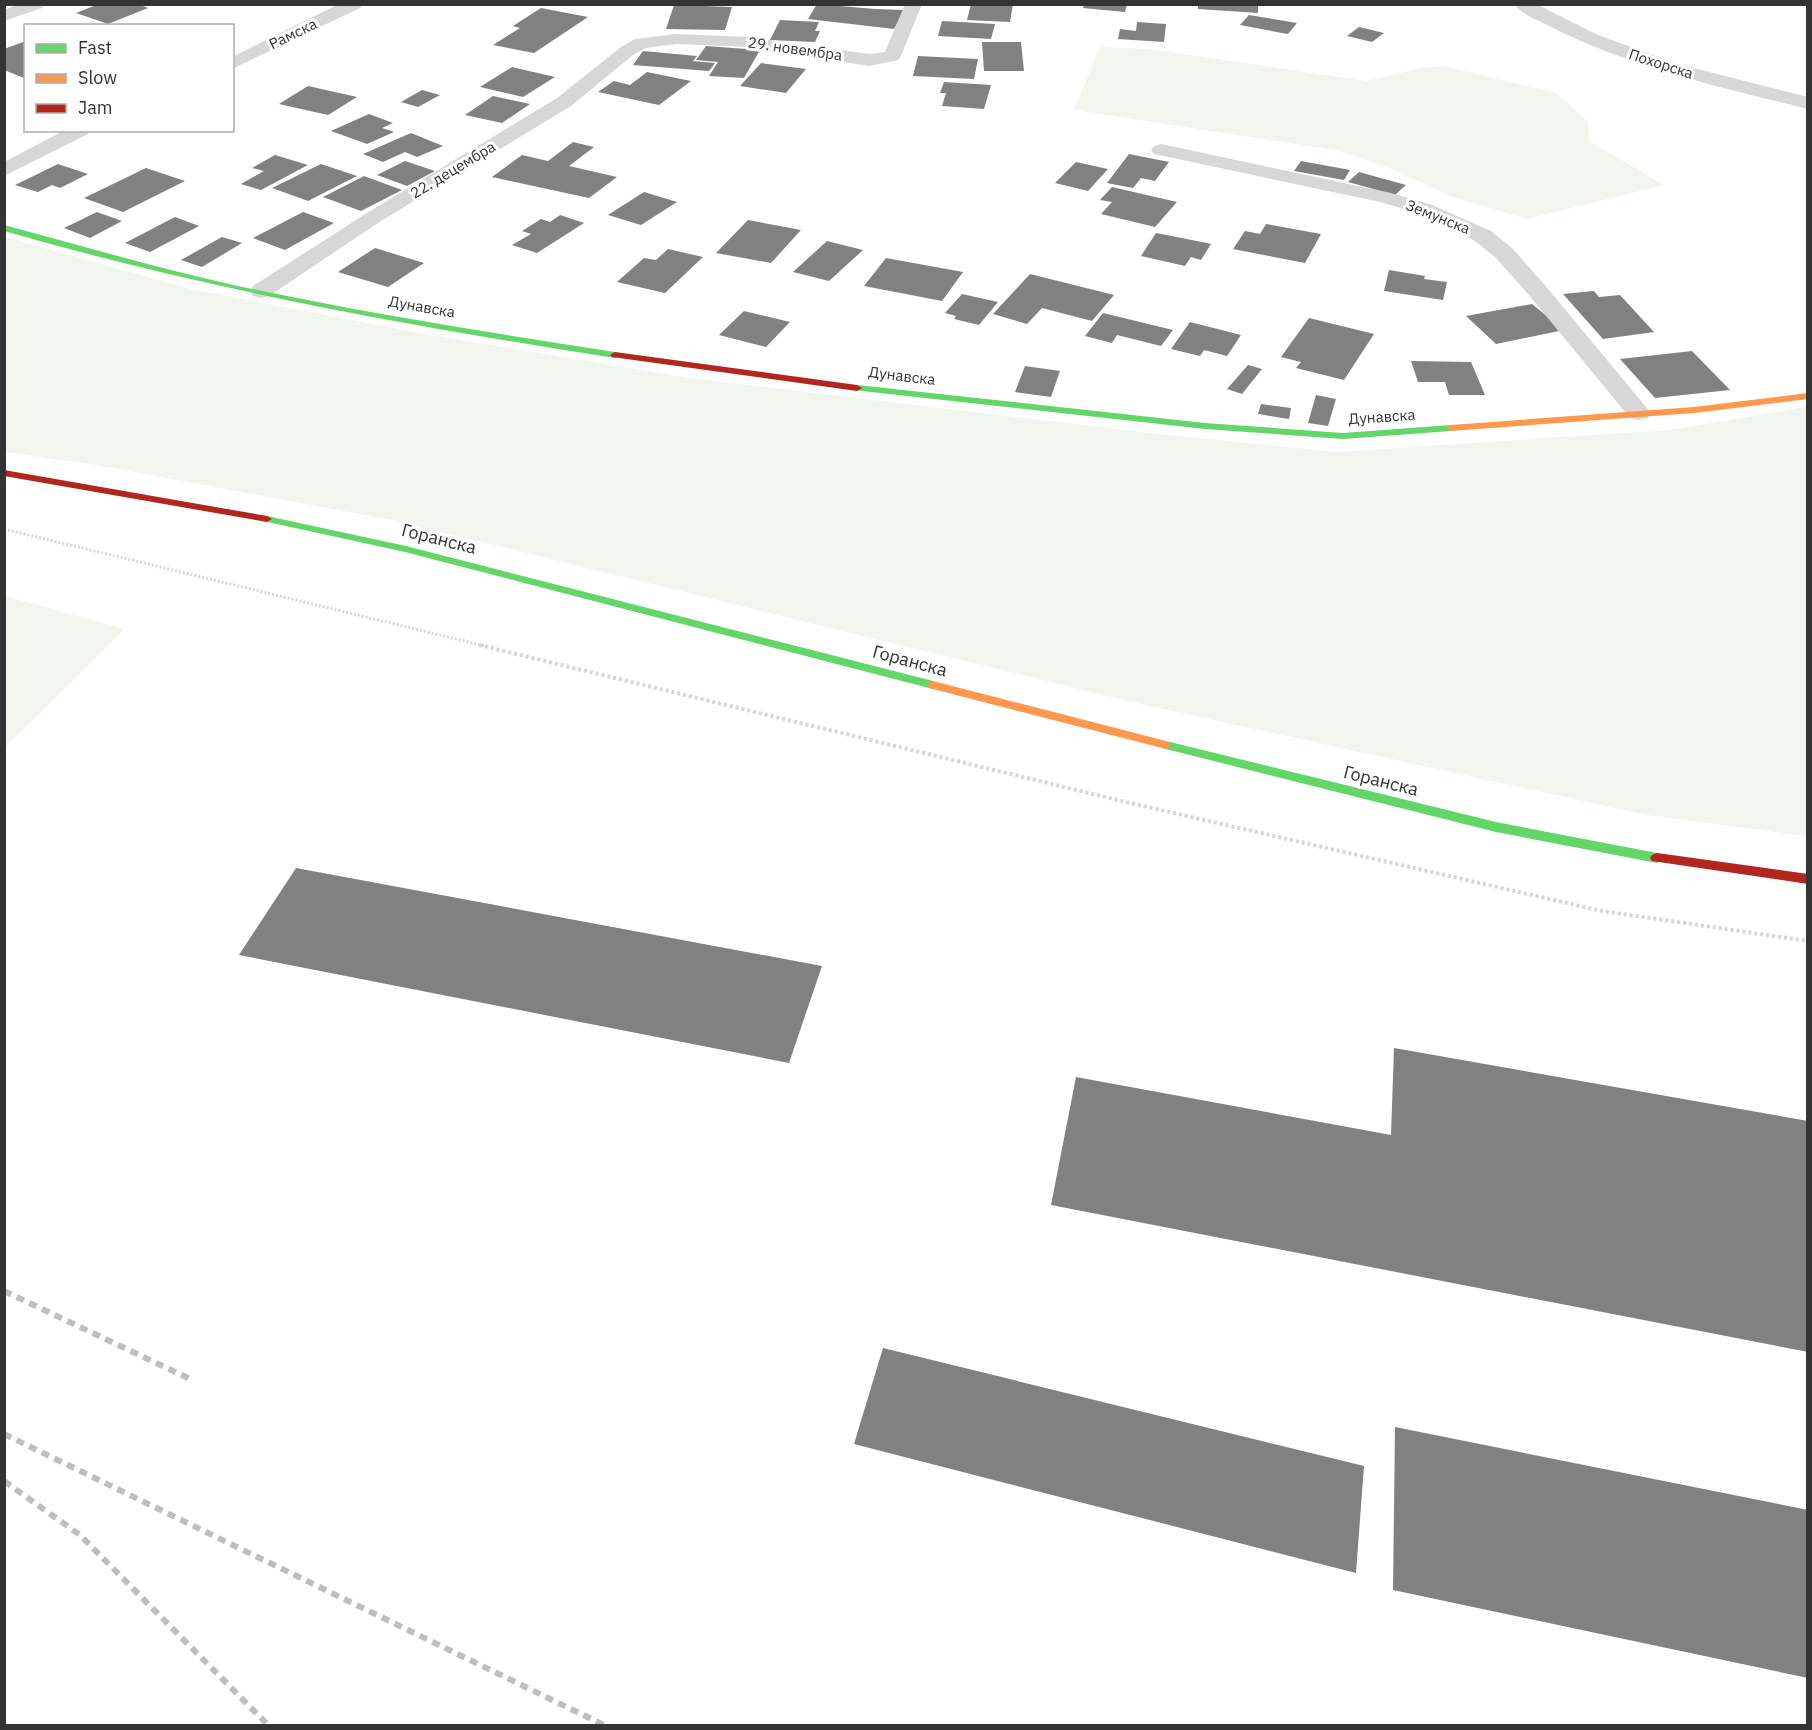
<svg xmlns="http://www.w3.org/2000/svg" width="1812" height="1730" font-family="'IBM Plex Sans',sans-serif">
	<style>
		.green { fill: #f1f5ed }
		.building { fill: #818181 }
		.lines { fill: none; stroke-linecap: round; stroke-linejoin: round }
		.path-far1 { stroke: #d6d6d6; stroke-width: 3; stroke-dasharray: 2 2; stroke-linecap: butt }
		.path { stroke: #d6d6d6; stroke-width: 4; stroke-dasharray: 3 3; stroke-linecap: butt }
		.street { fill: #d7d7d7; fill-rule: evenodd }
		.fast { fill: #63d668; fill-rule: evenodd }
		.slow { fill: #ff974d; fill-rule: evenodd }
		.jam { fill: #b3261e; fill-rule: evenodd }
		.rail { stroke: #bebebe; stroke-width: 6; stroke-dasharray: 8 6; stroke-linecap: butt }
		.labels { text-anchor: middle; stroke-width: 6; stroke-linejoin: round; paint-order: stroke }
		.far-street-label { font-size: 15px; fill: #333; stroke: #fff }
		.street-label { font-size: 18px; fill: #333; stroke: #fff }
	</style>
	<rect width="100%" height="100%" fill="#fff"/>
	<g class="green">
		<polygon points="1100,47 1148,49 1367,81 1421,68 1443,66 1556,93 1588,122 1589,141 1664,185 1527,219 1453,197 1387,167 1335,150 1074,110"/>
		<polygon points="5,237 191,289 413,332 689,378 1158,434 1336,452 1670,430 1807,407 1807,836 1647,815 1132,702 392,520 97,465 5,452"/>
		<polygon points="5,596 124,629 5,747 4,596"/>
	</g>
	<g class="building">
		<polygon points="99,4 138,4 148,8 108,24 76,13"/>
		<polygon points="817,4 875,9 904,10 894,29 808,19"/>
		<polygon points="971,4 1013,4 1010,22 967,20"/>
		<polygon points="1085,4 1127,4 1125,12 1083,8"/>
		<polygon points="1198,4 1258,4 1258,13 1198,9"/>
		<polygon points="674,5 732,7 725,30 666,29"/>
		<polygon points="541,8 588,17 534,53 493,45 520,28 513,26"/>
		<polygon points="1249,15 1297,23 1288,34 1240,25"/>
		<polygon points="780,20 819,22 815,31 820,31 815,42 770,40"/>
		<polygon points="942,21 995,24 991,39 938,36"/>
		<polygon points="1137,22 1166,24 1164,42 1118,39 1120,29 1136,31"/>
		<polygon points="1359,27 1384,33 1372,42 1347,36"/>
		<polygon points="26,41 26,78 24,78 4,70 4,49"/>
		<polygon points="982,42 1021,42 1024,71 984,71"/>
		<polygon points="706,46 760,50 744,78 709,76 718,62 696,60"/>
		<polygon points="643,51 697,56 693,61 715,63 709,71 633,65"/>
		<polygon points="918,56 978,59 974,79 913,76"/>
		<polygon points="761,63 806,69 786,93 740,86"/>
		<polygon points="512,67 555,77 523,97 480,87"/>
		<polygon points="647,72 691,81 659,105 598,92 614,81 630,85"/>
		<polygon points="944,82 991,85 984,109 942,106 946,93 940,93"/>
		<polygon points="308,86 357,97 328,115 279,104"/>
		<polygon points="422,90 440,95 418,107 401,102"/>
		<polygon points="493,96 530,104 502,123 465,115"/>
		<polygon points="369,114 393,123 382,128 394,132 367,144 331,131"/>
		<polygon points="411,133 443,146 417,157 405,152 383,162 363,154"/>
		<polygon points="573,142 594,147 569,166 617,177 589,198 492,177 522,155 548,161"/>
		<polygon points="1129,154 1169,162 1155,181 1141,178 1133,188 1107,183"/>
		<polygon points="275,155 308,165 261,190 241,184 264,171 252,168"/>
		<polygon points="405,161 435,171 407,186 377,175"/>
		<polygon points="1301,161 1350,170 1344,180 1294,171"/>
		<polygon points="1076,162 1108,169 1088,191 1055,183"/>
		<polygon points="58,164 88,174 60,188 52,185 38,192 15,185"/>
		<polygon points="321,164 357,176 308,201 272,188"/>
		<polygon points="146,168 185,181 123,212 84,198"/>
		<polygon points="1359,172 1406,185 1395,195 1348,182"/>
		<polygon points="364,176 402,190 361,211 323,197"/>
		<polygon points="1112,187 1177,202 1155,227 1101,214 1112,202 1100,200"/>
		<polygon points="644,192 677,202 641,225 608,215"/>
		<polygon points="97,212 122,221 90,238 64,228"/>
		<polygon points="303,212 334,223 285,250 253,238"/>
		<polygon points="560,215 584,223 537,253 512,245 531,234 522,231 541,219 550,222"/>
		<polygon points="175,217 199,226 150,252 125,243"/>
		<polygon points="748,220 801,230 771,263 716,253"/>
		<polygon points="1266,224 1321,234 1305,263 1233,249 1245,231 1260,234"/>
		<polygon points="1156,233 1207,243 1211,244 1201,260 1191,257 1185,266 1141,256"/>
		<polygon points="222,237 242,243 202,267 181,260"/>
		<polygon points="827,241 863,250 829,281 793,272"/>
		<polygon points="375,248 424,263 388,287 338,272"/>
		<polygon points="668,249 703,257 665,293 617,282 644,258 656,260"/>
		<polygon points="886,258 963,272 942,301 864,286"/>
		<polygon points="1389,270 1425,276 1424,279 1447,282 1443,300 1384,291"/>
		<polygon points="1030,274 1114,295 1092,321 1042,308 1027,324 993,314"/>
		<polygon points="1594,291 1599,297 1620,295 1654,332 1603,339 1563,294"/>
		<polygon points="962,294 998,302 979,325 954,319 956,316 945,313"/>
		<polygon points="1532,304 1564,330 1496,344 1466,316"/>
		<polygon points="744,311 790,322 766,347 719,335"/>
		<polygon points="1103,313 1173,330 1161,346 1117,335 1112,343 1085,336"/>
		<polygon points="1309,318 1374,334 1344,380 1296,368 1301,362 1281,357"/>
		<polygon points="1190,322 1241,335 1227,356 1204,350 1200,356 1171,349"/>
		<polygon points="1692,351 1730,390 1655,398 1620,359"/>
		<polygon points="1411,361 1471,362 1485,395 1449,395 1445,382 1418,382"/>
		<polygon points="1248,365 1262,369 1242,394 1227,389"/>
		<polygon points="1025,366 1060,371 1051,397 1015,392"/>
		<polygon points="1316,395 1336,399 1328,426 1308,423"/>
		<polygon points="1261,404 1291,408 1289,419 1258,414"/>
		<polygon points="296,868 822,966 789,1063 239,955"/>
		<polygon points="1394,1048 1808,1121 1808,1352 1051,1205 1076,1077 1391,1135"/>
		<polygon points="883,1348 1364,1466 1356,1573 854,1444"/>
		<polygon points="1395,1427 1808,1510 1808,1678 1393,1590"/>
	</g>
	<g class="lines">
		<polyline class="path-far1" points="4,529 485,646"/>
		<polyline class="path" points="479,645 1130,803 1602,911 1808,941"/>
		<g class="street">
			<polygon points="19,4 44,4 42,8 4,21 4,10"/>
			<polygon points="339,4 362,4 360,8 232,69 232,57"/>
			<polygon points="905,4 922,4 901,56 898,60 869,66 750,47 676,44 646,48 633,55 571,106 381,221 269,296 261,298 253,296 250,291 253,286 367,213 557,98 621,47 635,39 676,34 750,37 869,54 885,52"/>
			<path d="M1514,4H1536L1598,35L1678,64L1808,97V109C1719,87 1630,67 1549,26C1538,20 1521,14 1514,4Z"/>
			<polygon points="65,130 90,130 88,134 4,176 4,162"/>
			<polygon points="1161,144 1391,193 1432,205 1491,231 1512,248 1544,284 1651,413 1648,418 1639,420 1630,418 1528,294 1496,258 1475,241 1418,213 1380,202 1154,154 1151,150 1154,146"/>
		</g>
		<g class="fast">
			<path d="M4,225C79,245 154,267 229,284C357,312 486,332 615,352L620,355L615,358C409,326 205,289 4,231Z"/>
			<polygon points="857,385 1205,423 1343,433 1451,425 1456,428 1451,431 1343,439 1205,429 853,390 852,388"/>
			<polygon points="267,516 406,546 933,681 939,685 933,689 405,552 263,521 262,519"/>
			<polygon points="1166,741 1496,822 1657,853 1664,858 1657,863 1496,832 1162,748 1160,745 1162,742"/>
		</g>
		<g class="slow">
			<polygon points="1808,393 1808,399 1694,413 1451,431 1446,428 1451,425 1694,407"/>
			<polygon points="933,681 1166,741 1172,745 1166,749 929,688 927,685"/>
		</g>
		<g class="jam">
			<polygon points="615,352 857,385 862,388 857,391 612,357 610,355"/>
			<polygon points="4,470 267,516 272,519 267,522 4,476"/>
			<polygon points="1657,853 1808,874 1808,884 1652,861 1650,858 1652,855"/>
		</g>
		<g class="rail">
			<polyline points="4,1291 190,1379"/>
			<polyline points="4,1434 606,1726"/>
			<polyline points="4,1481 80,1535 269,1726"/>
		</g>
	</g>
	<g class="labels">
		<g class="far-street-label">
			<text transform="translate(293 34) rotate(-26)" y="5">Рамска</text>
			<text transform="translate(795 49) rotate(8)" y="5">29. новембра</text>
			<text transform="translate(1661 64) rotate(18)" y="5">Похорска</text>
			<text transform="translate(453 170) rotate(-31)" y="5">22. децембра</text>
			<text transform="translate(1438 217) rotate(22)" y="5">Земунска</text>
			<text transform="translate(422 307) rotate(10)" y="5">Дунавска</text>
			<text transform="translate(902 376) rotate(7)" y="5">Дунавска</text>
			<text transform="translate(1382 417) rotate(-4)" y="5">Дунавска</text>
		</g>
		<g class="street-label">
			<text transform="translate(439 539) rotate(14)" y="6">Горанска</text>
			<text transform="translate(910 661) rotate(15)" y="6">Горанска</text>
			<text transform="translate(1381 781) rotate(14)" y="6">Горанска</text>
		</g>
	</g>
	<rect width="1812" height="1730" fill="none" stroke="#333333" stroke-width="12"/>
	<rect x="24" y="24" width="210" height="108" fill="#ffffff" stroke="#adadad" stroke-width="1.5"/>
	<rect x="36" y="44" width="30" height="9" fill="#63d668" stroke="#adadad" stroke-width="1.5"/>
	<text x="78" y="54" font-size="18" fill="#333333">Fast</text>
	<rect x="36" y="74" width="30" height="9" fill="#ff974d" stroke="#adadad" stroke-width="1.5"/>
	<text x="78" y="84" font-size="18" fill="#333333">Slow</text>
	<rect x="36" y="104" width="30" height="9" fill="#b3261e" stroke="#adadad" stroke-width="1.5"/>
	<text x="78" y="114" font-size="18" fill="#333333">Jam</text>
</svg>
